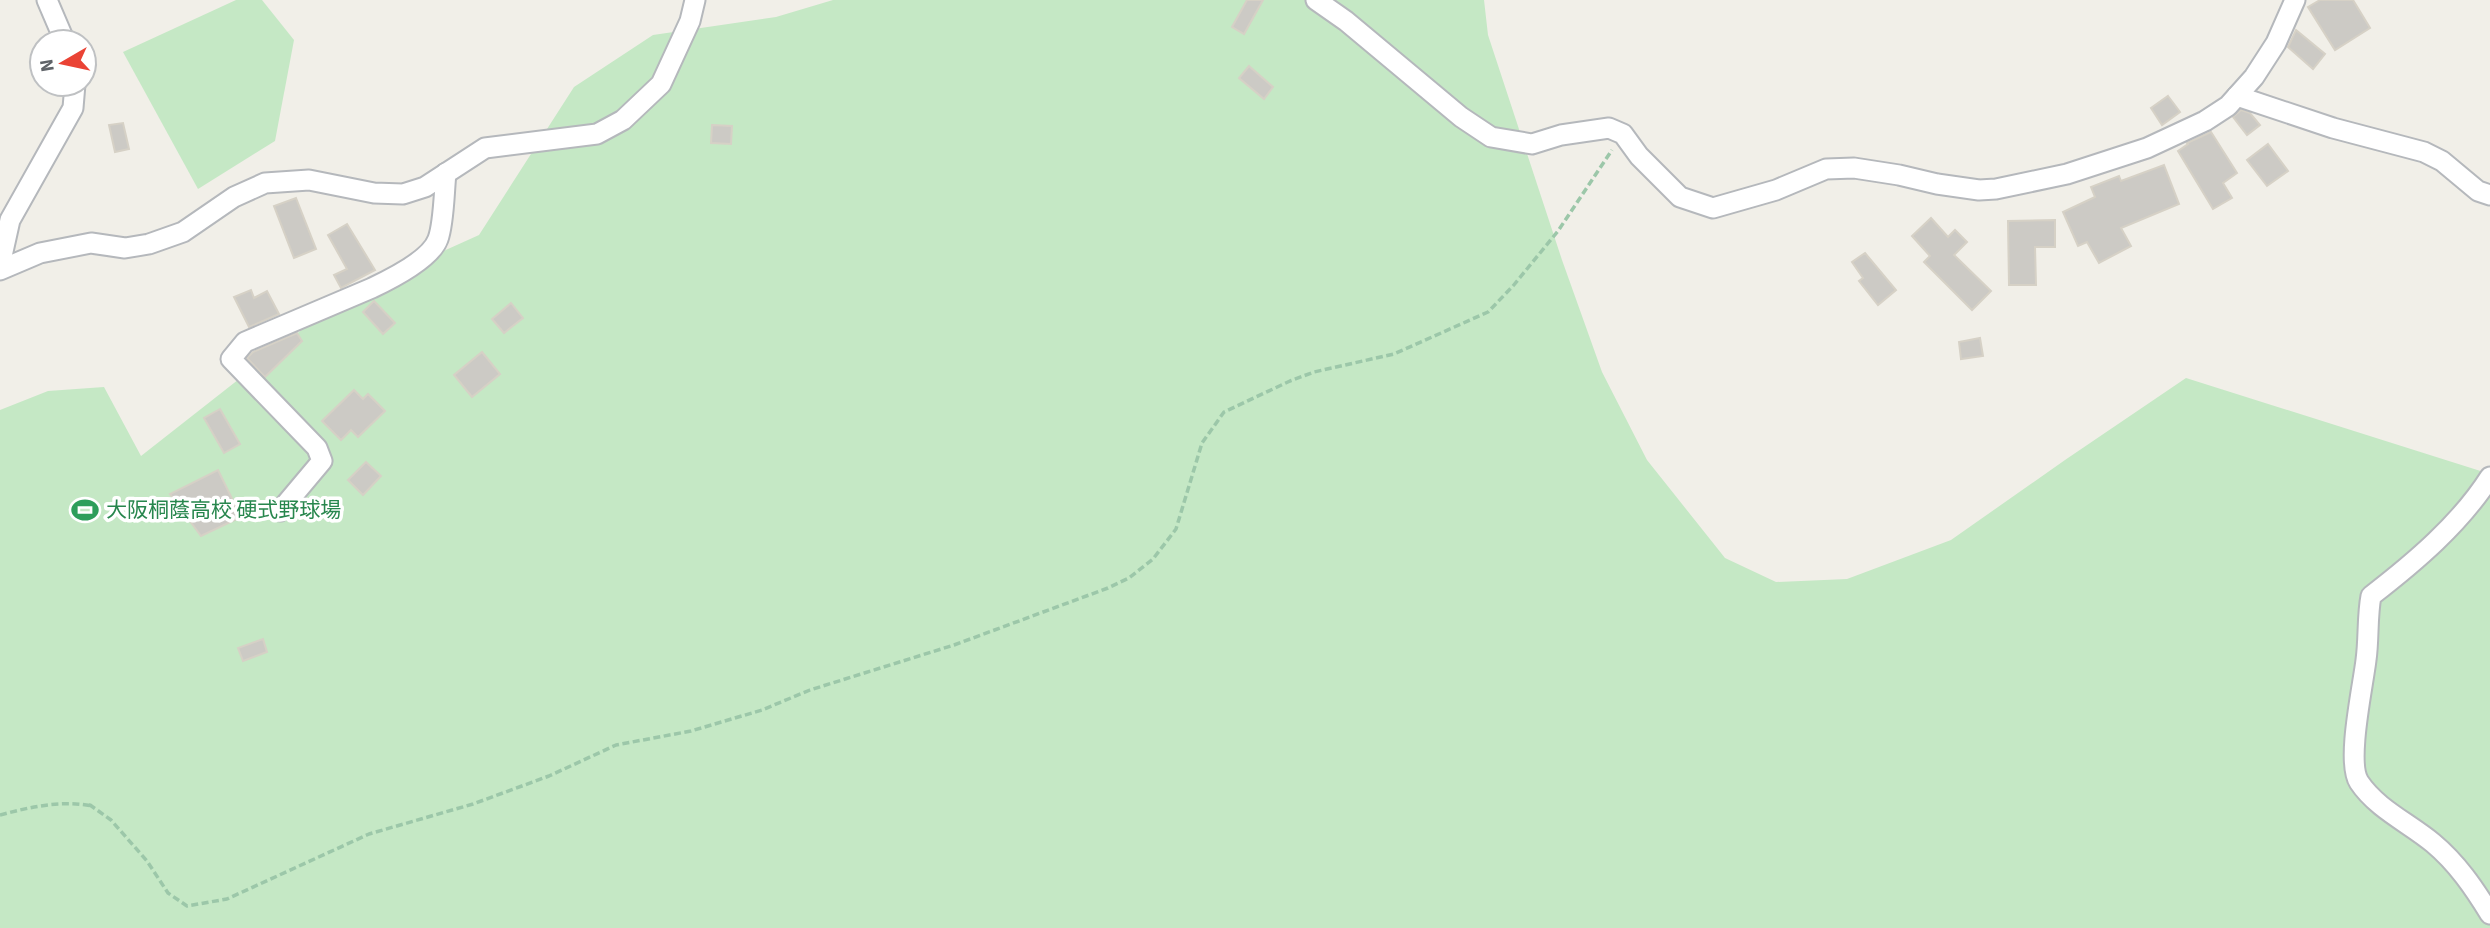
<svg xmlns="http://www.w3.org/2000/svg" width="2490" height="928" font-family="'Source Sans 3','Noto Sans JP',sans-serif">
	<style>
		.green { fill: #c5e8c5 }
		.building { fill: #cccac5; stroke: #d6d1c6; stroke-width: 2 }
		.lines { fill: none; stroke-linecap: round; stroke-linejoin: round }
		.minor-casing { stroke: #b5b8bc; stroke-width: 23 }
		.path { stroke: #9cc7a9; stroke-width: 3.5; stroke-dasharray: 7 3.5; stroke-linecap: butt }
		.minor { stroke: #fff; stroke-width: 19 }
		.labels { text-anchor: middle; stroke-width: 7; stroke-linejoin: round; paint-order: stroke }
		.leisure-label { font-size: 21px; fill: #27864d; stroke: #fff; text-anchor: start }
	</style>
	<rect width="100%" height="100%" fill="#f1efe8"/>
	<g class="green">
		<polygon points="236,0 262,0 294,40 275,141 198,189 123,52"/>
		<polygon points="833,0 1484,0 1488,35 1562,260 1602,372 1647,460 1725,558 1776,582 1847,579 1951,540 2065,460 2186,378 2490,474 2490,928 0,928 0,410 48,391 104,387 141,456 346,295 479,235 574,87 653,35 776,17"/>
	</g>
	<g class="building">
		<polygon points="1247,0 1263,0 1244,34 1232,27"/>
		<polygon points="2320,0 2353,0 2370,28 2335,50 2308,7"/>
		<polygon points="2296,30 2325,54 2313,69 2288,47"/>
		<polygon points="1249,66 1273,87 1264,99 1239,78"/>
		<polygon points="2168,96 2180,112 2162,125 2151,108"/>
		<polygon points="2241,110 2250,113 2260,125 2247,135 2233,117"/>
		<polygon points="123,123 129,149 115,152 109,125"/>
		<polygon points="712,125 732,126 731,144 711,143"/>
		<polygon points="2211,132 2237,173 2223,183 2232,198 2213,209 2178,151 2188,144 2187,143"/>
		<polygon points="2268,144 2288,171 2267,186 2247,160"/>
		<polygon points="2164,165 2179,204 2121,228 2131,246 2099,263 2087,242 2078,246 2063,212 2095,197 2091,187 2119,176 2121,181"/>
		<polygon points="296,198 316,249 294,258 274,206"/>
		<polygon points="1931,218 1948,237 1955,230 1967,242 1954,255 1991,291 1972,310 1924,262 1930,256 1912,236"/>
		<polygon points="2055,220 2055,247 2035,247 2036,285 2009,285 2008,221"/>
		<polygon points="347,224 375,270 341,288 334,275 347,269 328,235"/>
		<polygon points="1865,253 1896,290 1878,305 1859,281 1863,278 1852,262"/>
		<polygon points="251,290 254,298 267,291 279,314 249,327 234,297"/>
		<polygon points="374,301 395,323 383,334 363,312"/>
		<polygon points="511,303 523,318 504,333 492,319"/>
		<polygon points="297,333 302,341 265,377 247,358 253,352"/>
		<polygon points="1980,338 1983,356 1961,359 1959,342"/>
		<polygon points="482,352 500,374 472,397 454,375"/>
		<polygon points="354,390 363,399 368,394 385,411 358,437 351,430 341,440 322,421"/>
		<polygon points="220,409 240,444 224,453 204,418"/>
		<polygon points="366,462 381,476 363,495 348,480"/>
		<polygon points="218,470 241,517 201,536 170,494"/>
		<polygon points="263,639 267,652 243,661 238,648"/>
	</g>
	<g class="lines">
		<defs>
			<g id="minor">
				<polyline points="47,0 65,42"/>
				<polyline points="1316,0 1346,21 1461,117 1491,137 1532,144 1561,135 1609,128 1623,134 1639,156 1680,197 1713,208 1776,190 1826,169 1854,168 1899,175 1937,184 1979,190 1996,189 2067,174 2147,148 2205,121 2228,106 2254,77 2276,43 2295,0"/>
				<polyline points="2237,96 2333,128 2424,152 2442,161 2478,191 2490,195"/>
				<polyline points="0,265 10,220 73,108 75,84"/>
				<polyline points="0,270 40,253 91,243 125,248 149,244 183,232 234,197 265,183 309,180 374,193 403,194 425,187 485,148 597,134 623,120 661,84 690,21 695,0"/>
				<path d="M2490,477C2460,524 2415,562 2371,596C2367,617 2369,639 2366,660C2363,686 2346,762 2359,782C2377,809 2409,823 2433,843C2457,863 2474,888 2490,914"/>
				<path d="M280,511L322,461L317,448L231,359L245,342L372,288C391,279 431,259 438,239C444,223 444,191 446,173"/>
			</g>
		</defs>
		<use href="#minor" class="minor-casing"/>
		<path class="path" d="M0,815C30,807 61,800 92,806L90,805L111,820L147,861L168,893L187,906L227,899L369,834L473,804L549,776L616,745L691,731L762,710L810,690L954,645L1108,588L1129,578L1153,559L1176,529L1202,443L1224,412L1290,381L1314,372L1394,354L1488,312L1513,286L1558,231L1612,150"/>
		<use href="#minor" class="minor"/>
	</g>
	<defs>
		<symbol id="stadium-bare" viewBox="-9 -9 18 18"><path d="M0-5a6.5 5 0 1 0 0 10a6.5 5 0 1 0 0-10ZM-3.5-1.8h7v3.6h-7Z" fill="#2e9e5b" stroke="#fff" stroke-width="2.5" paint-order="stroke"/></symbol>
	</defs>
	<g fill-rule="evenodd">
		<use href="#stadium-bare" x="66" y="491" width="38" height="38"/>
	</g>
	<g class="labels">
		<g class="leisure-label">
			<text x="106" y="517">大阪桐蔭高校 硬式野球場</text>
		</g>
	</g>
	<g transform="translate(63 63) rotate(261)"><circle r="33" fill="#ffffff" stroke="#bfc1c3" stroke-width="2"/>
	<path d="M0-5L12 26L0 18L-12 26Z" fill="#ea4335"/>
	<text y="-10" font-size="19" font-weight="bold" text-anchor="middle" fill="#5f6368">N</text>
	</g>
</svg>
